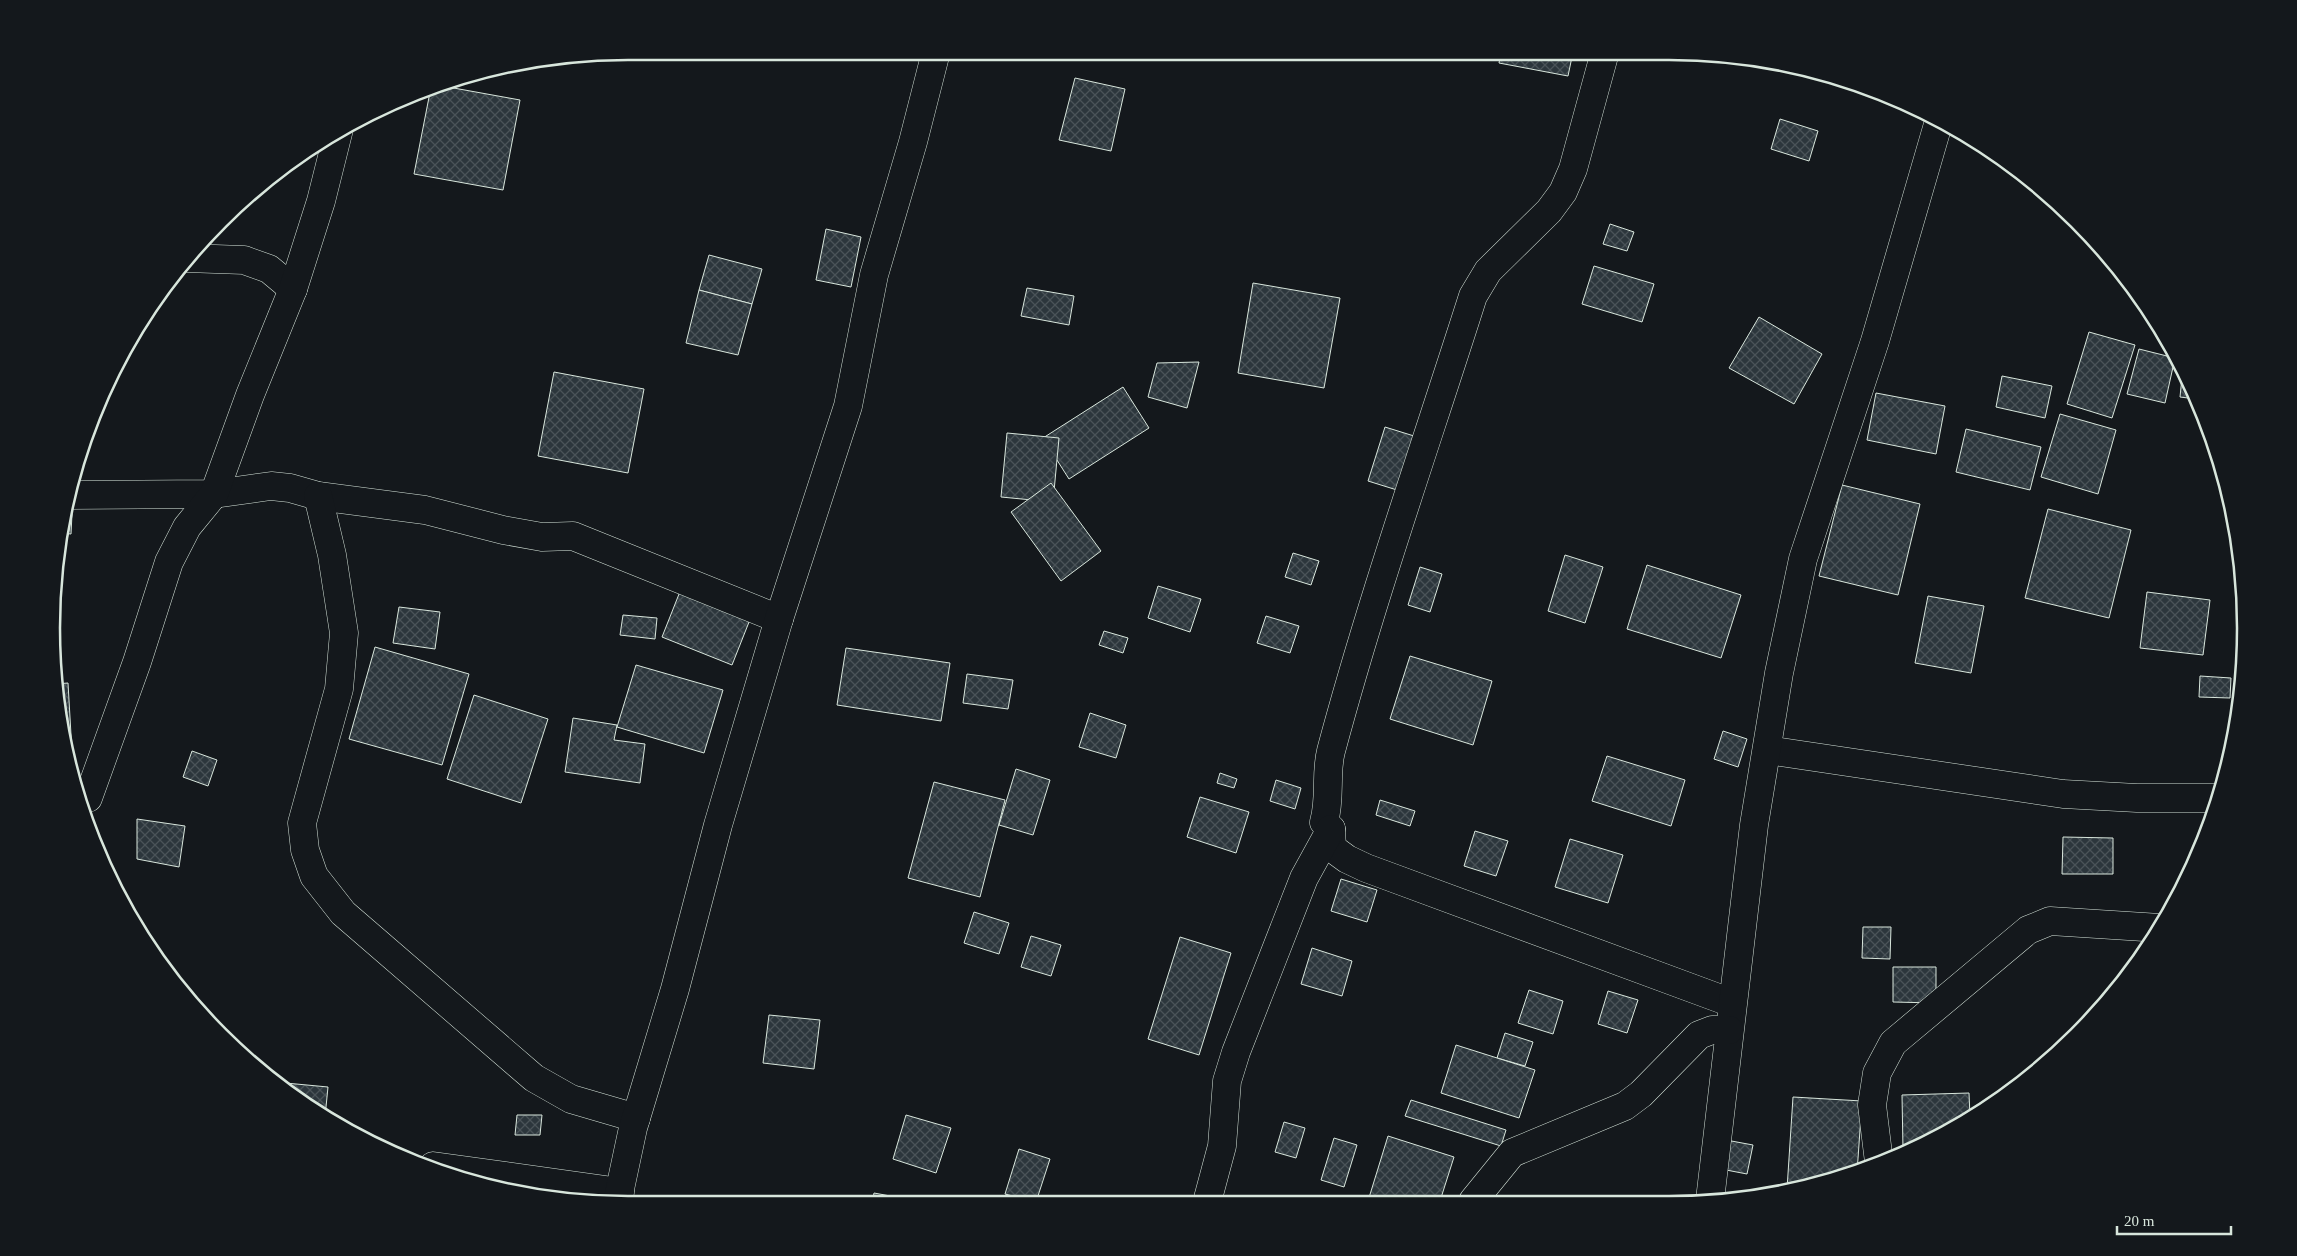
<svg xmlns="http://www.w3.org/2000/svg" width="2297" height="1256" font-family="Georgia,serif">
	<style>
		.building { fill: url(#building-cross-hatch); stroke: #d8e6dc }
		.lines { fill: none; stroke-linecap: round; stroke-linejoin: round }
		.minor-casing { stroke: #d8e6dc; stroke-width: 29 }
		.minor { stroke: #14181c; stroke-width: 28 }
		.rim { fill: none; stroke: #d8e6dc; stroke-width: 2.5 }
	</style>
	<defs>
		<pattern id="building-cross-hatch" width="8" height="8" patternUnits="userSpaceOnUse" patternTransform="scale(1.25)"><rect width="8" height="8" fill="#2c363c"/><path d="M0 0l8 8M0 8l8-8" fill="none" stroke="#4a5358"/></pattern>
	</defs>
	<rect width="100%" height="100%" fill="#14181c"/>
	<g class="building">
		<polygon points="1501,52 1573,52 1568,76 1499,63"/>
		<polygon points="1075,78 1125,89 1111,151 1059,140"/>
		<polygon points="437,85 520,100 503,190 414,174 431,87"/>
		<polygon points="1780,119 1818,131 1809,161 1771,149"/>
		<polygon points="1610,224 1634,232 1627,251 1603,244"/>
		<polygon points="826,229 861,237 851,287 816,280"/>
		<polygon points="709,255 762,269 752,304 699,290"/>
		<polygon points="1594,266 1654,284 1642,322 1582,304"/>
		<polygon points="1253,283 1340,298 1324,388 1238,373"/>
		<polygon points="1027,288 1074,296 1069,325 1021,316"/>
		<polygon points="699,290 752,304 738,355 686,343"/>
		<polygon points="1759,317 1822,354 1794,404 1729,368"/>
		<polygon points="2089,332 2135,345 2112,418 2067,404"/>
		<polygon points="2139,349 2175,358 2165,403 2127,394"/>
		<polygon points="1199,362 1187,408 1148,397 1157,363"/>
		<polygon points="2183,367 2186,373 2196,399 2180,397"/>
		<polygon points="554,372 644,389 628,473 538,456"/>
		<polygon points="2002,376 2052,386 2045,418 1996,407"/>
		<polygon points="1123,387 1149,428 1069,479 1043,438"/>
		<polygon points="1876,393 1945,406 1936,454 1867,440"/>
		<polygon points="2060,414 2116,430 2098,494 2041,477"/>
		<polygon points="1385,427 1414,436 1397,490 1368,481"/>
		<polygon points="1966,429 2041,447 2030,490 1956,472"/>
		<polygon points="1007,433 1059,438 1053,502 1001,497"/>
		<polygon points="1051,483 1101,551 1061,581 1011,512"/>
		<polygon points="1842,485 1920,504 1898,595 1819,576"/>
		<polygon points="2048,509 2131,530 2109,618 2025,598"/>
		<polygon points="65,514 72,514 71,534 62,533"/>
		<polygon points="1293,553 1319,561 1311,585 1285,577"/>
		<polygon points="1565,555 1603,567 1585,623 1548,611"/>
		<polygon points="1647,565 1741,595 1721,658 1627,629"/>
		<polygon points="1420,567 1442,574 1430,612 1408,605"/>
		<polygon points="1158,586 1201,599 1190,632 1148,618"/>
		<polygon points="681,589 751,617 732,665 662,637"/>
		<polygon points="2147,592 2210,600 2203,655 2140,648"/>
		<polygon points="1928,596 1984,606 1971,673 1915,663"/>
		<polygon points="399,607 440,612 435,649 393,643"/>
		<polygon points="623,615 657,618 655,639 620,635"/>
		<polygon points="1266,616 1299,626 1290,653 1257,643"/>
		<polygon points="1104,631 1128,638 1123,653 1099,645"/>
		<polygon points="375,647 469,674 442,765 349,739"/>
		<polygon points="846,648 950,663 941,721 837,705"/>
		<polygon points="1410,656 1492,681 1473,745 1390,719"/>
		<polygon points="636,665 723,690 704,753 617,727"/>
		<polygon points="967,674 1013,680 1008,709 963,703"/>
		<polygon points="2200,676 2231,678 2230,698 2199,697"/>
		<polygon points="68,683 72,752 67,753 55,684"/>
		<polygon points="474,695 548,719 521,803 447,779"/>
		<polygon points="1090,713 1126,725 1116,758 1079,747"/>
		<polygon points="573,718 617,725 614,740 645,744 640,783 565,772"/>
		<polygon points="1723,731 1747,739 1738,767 1714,759"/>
		<polygon points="192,751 217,760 208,786 183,777"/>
		<polygon points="1607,756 1685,780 1671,826 1592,801"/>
		<polygon points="1016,769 1050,780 1033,835 999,825"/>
		<polygon points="1220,773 1237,779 1234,788 1217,783"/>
		<polygon points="1276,780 1301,788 1295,809 1270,801"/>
		<polygon points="934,782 1005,800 980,897 908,878"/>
		<polygon points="1200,797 1249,812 1236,853 1187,837"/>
		<polygon points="1380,800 1415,811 1410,826 1376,815"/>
		<polygon points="137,819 185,826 179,867 137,859"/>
		<polygon points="1475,831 1508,841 1496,876 1464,866"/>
		<polygon points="2063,837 2113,838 2113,874 2062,874"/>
		<polygon points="1570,839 1623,855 1608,903 1555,887"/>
		<polygon points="1341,879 1377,890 1367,922 1331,911"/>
		<polygon points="974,912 1009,923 999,954 964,943"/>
		<polygon points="1863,927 1891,927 1890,959 1862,958"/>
		<polygon points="1031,936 1061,945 1051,976 1021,967"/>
		<polygon points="1180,937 1231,953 1199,1055 1148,1039"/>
		<polygon points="1312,948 1352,961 1342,996 1301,984"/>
		<polygon points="1893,967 1936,967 1936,1003 1893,1002"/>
		<polygon points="1529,990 1563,1001 1553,1034 1518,1023"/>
		<polygon points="1608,991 1638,1000 1627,1033 1598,1024"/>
		<polygon points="769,1015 820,1020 814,1069 763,1063"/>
		<polygon points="1505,1033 1533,1042 1525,1066 1497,1058"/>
		<polygon points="1456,1045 1535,1070 1519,1118 1441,1093"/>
		<polygon points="275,1082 328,1087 325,1117 277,1085"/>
		<polygon points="1969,1093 1970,1117 1903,1150 1902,1095"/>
		<polygon points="1793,1097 1862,1101 1857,1173 1787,1189"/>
		<polygon points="1411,1100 1506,1130 1501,1146 1405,1116"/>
		<polygon points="517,1115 542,1115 540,1135 515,1135"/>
		<polygon points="906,1115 951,1128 936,1173 893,1159"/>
		<polygon points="1284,1122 1305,1128 1296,1158 1275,1152"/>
		<polygon points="1388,1136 1454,1157 1440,1201 1368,1201"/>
		<polygon points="1334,1138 1357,1145 1344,1187 1321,1180"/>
		<polygon points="1726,1140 1753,1145 1747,1174 1721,1169"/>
		<polygon points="1019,1149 1050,1159 1036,1202 1005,1194"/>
		<polygon points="874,1193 923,1202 872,1203"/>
	</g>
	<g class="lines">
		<defs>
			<g id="minor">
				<path d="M1605,52L1573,169L1563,192L1549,211L1488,271L1473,296C1425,447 1372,598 1331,751C1325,774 1331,798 1324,822L1331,829L1332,848L1347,859L1366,868L1732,1003"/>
				<polyline points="186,258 244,260 269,269 293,289"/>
				<polyline points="68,495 214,494 271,486 290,488 318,496 425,510 503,530 542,537 573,536 779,619"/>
				<polyline points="318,496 332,555 344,633 339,689 302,823 305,850 314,876 343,913 534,1078 571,1099 636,1118"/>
				<polyline points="1767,750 2063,794 2137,798 2219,798"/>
				<polyline points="88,798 137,662 169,562 187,527 214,494 250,395 293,289 321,201 339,129"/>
				<polyline points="1879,1162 1872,1105 1877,1073 1893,1043 2028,930 2050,921 2160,928"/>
				<polyline points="433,1166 620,1192"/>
				<polyline points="1710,1200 1754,825 1779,673 1803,559 1875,341 1939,121"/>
				<polyline points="1473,1201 1512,1153 1625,1106 1641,1094 1699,1035 1712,1030 1729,1030"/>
				<polyline points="1207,1202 1222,1146 1227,1081 1236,1052 1304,878 1331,829"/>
				<polyline points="617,1203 633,1128 675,989 718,825 779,619 848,406 874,275 913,142 936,52"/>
			</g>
		</defs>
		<use href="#minor" class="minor-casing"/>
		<use href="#minor" class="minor"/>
	</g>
	<path d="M0 0H2297V1256H0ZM628 60H1669A568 568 0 0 1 2237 628V628A568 568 0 0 1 1669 1196H628A568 568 0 0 1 60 628V628A568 568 0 0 1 628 60Z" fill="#14181c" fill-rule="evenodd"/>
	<path class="rim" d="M628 60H1669A568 568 0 0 1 2237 628V628A568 568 0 0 1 1669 1196H628A568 568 0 0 1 60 628V628A568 568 0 0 1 628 60Z"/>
	<path d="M2117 1226v8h114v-8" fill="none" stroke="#d8e6dc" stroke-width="2.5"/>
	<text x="2124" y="1226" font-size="15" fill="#d8e6dc" stroke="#14181c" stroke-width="4" paint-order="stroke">20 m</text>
</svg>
